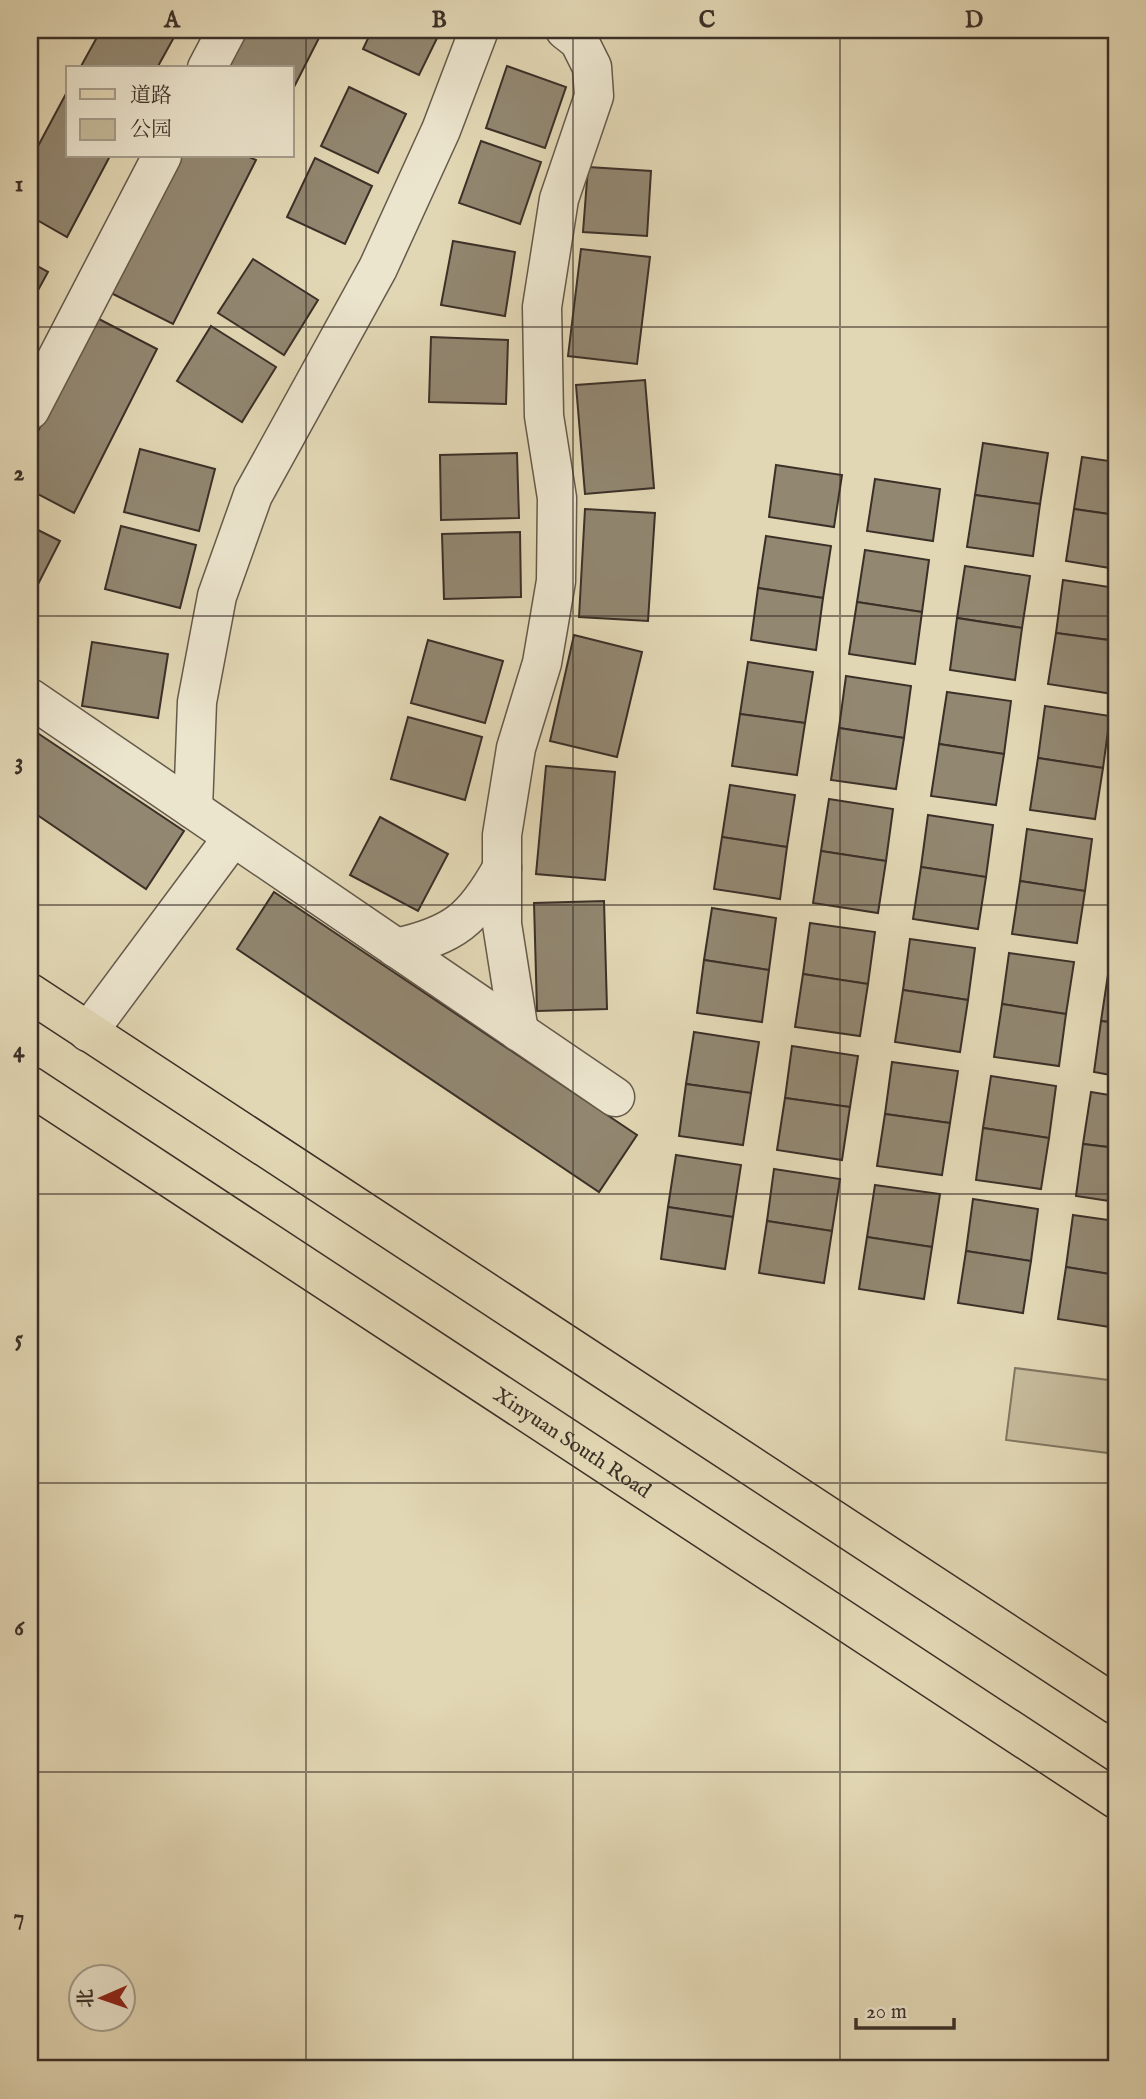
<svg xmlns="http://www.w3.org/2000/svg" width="1146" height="2099" font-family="'IM FELL English','Noto Serif SC',serif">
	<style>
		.green { fill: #c6bb9c; stroke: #807662; stroke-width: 2 }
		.building { fill: #928771; stroke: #3b3028; stroke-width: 2 }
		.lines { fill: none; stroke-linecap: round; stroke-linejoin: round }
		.minor-casing { stroke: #655a4b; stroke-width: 41 }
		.major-casing { stroke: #3b3028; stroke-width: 41 }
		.minor { stroke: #ece5ce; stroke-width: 38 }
		.major { stroke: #e2d7b4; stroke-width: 38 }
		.grid { fill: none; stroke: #3b3028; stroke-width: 2; stroke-opacity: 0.55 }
		.labels { text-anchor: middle; stroke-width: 7; stroke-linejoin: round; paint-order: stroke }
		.street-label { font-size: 21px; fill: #3b3028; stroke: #ece5ce }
		.neatline { fill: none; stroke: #3b3028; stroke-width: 2.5 }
		.grid-label { font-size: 23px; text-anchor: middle; font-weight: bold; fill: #3b3028 }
	</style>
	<rect width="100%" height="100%" fill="#e2d7b4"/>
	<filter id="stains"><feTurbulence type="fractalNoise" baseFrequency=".00286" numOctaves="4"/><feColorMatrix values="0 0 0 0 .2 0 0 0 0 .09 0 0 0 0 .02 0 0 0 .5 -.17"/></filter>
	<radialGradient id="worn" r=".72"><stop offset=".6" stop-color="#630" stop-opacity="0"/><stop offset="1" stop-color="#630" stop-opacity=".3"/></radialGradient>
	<polygon class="green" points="1015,1368 1116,1381 1116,1454 1006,1440"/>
	<g class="building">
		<polygon points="101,30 178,30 157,68 80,68"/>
		<polygon points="245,30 323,30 292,91 292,68 226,68"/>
		<polygon points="372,30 441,30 419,75 363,49"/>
		<polygon points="507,66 566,87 545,148 486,128"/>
		<polygon points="349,87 406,114 378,173 321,146"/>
		<polygon points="68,90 68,156 110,156 67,237 30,216 30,161"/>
		<polygon points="481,141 541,162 520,224 459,203"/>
		<polygon points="180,156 247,156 256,160 173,324 111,293"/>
		<polygon points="315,158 372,186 345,244 287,217"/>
		<polygon points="588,167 651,171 647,236 583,232"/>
		<polygon points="453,241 515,252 505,316 441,305"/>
		<polygon points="581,249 650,257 637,364 568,356"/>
		<polygon points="253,259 318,300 284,355 218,313"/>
		<polygon points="30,262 48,272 30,305"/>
		<polygon points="95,317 157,349 74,513 30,490 30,447"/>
		<polygon points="211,326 276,367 242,422 177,381"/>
		<polygon points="431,337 508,340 506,404 429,402"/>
		<polygon points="645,380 654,488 585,494 576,385"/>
		<polygon points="983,443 1048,453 1040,504 975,495"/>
		<polygon points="140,449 215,469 199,531 124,512"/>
		<polygon points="517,453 519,518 441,520 440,455"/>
		<polygon points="1082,457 1116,462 1116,515 1074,509"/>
		<polygon points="776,465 842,475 834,527 769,517"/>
		<polygon points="875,479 940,489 933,541 867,531"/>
		<polygon points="975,495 1040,504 1033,556 967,547"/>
		<polygon points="585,509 655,513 648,621 579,617"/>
		<polygon points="1074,509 1116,515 1116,569 1066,561"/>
		<polygon points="30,526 60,541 30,600"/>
		<polygon points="121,526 196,545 180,608 105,589"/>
		<polygon points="520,532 521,597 444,599 442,534"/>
		<polygon points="766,536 831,546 823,598 758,588"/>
		<polygon points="865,550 929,560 922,612 857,602"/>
		<polygon points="965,566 1030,576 1022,628 957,618"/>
		<polygon points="1063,580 1116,588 1116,641 1056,633"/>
		<polygon points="758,588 823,598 816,650 751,640"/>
		<polygon points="857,602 922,612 915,664 849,654"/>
		<polygon points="957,618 1022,628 1015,680 950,670"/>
		<polygon points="1056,633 1116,641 1116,674 1113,694 1048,684"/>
		<polygon points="574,635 642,652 617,757 550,741"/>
		<polygon points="428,640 503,661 485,723 411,703"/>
		<polygon points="92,642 168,654 158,718 82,706"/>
		<polygon points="748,662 813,672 805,723 740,714"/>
		<polygon points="846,676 911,686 904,738 839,728"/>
		<polygon points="947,692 1011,701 1004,754 939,744"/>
		<polygon points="1045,706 1110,716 1103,768 1038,758"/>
		<polygon points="740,714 805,723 797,775 732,766"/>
		<polygon points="408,717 482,737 465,800 391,779"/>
		<polygon points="30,728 184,831 146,889 30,810"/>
		<polygon points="839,728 904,738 896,789 831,780"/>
		<polygon points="939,744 1004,754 996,805 931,796"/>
		<polygon points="1038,758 1103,768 1095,819 1030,810"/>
		<polygon points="546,766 615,772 605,880 536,874"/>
		<polygon points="730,785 795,795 787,847 722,837"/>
		<polygon points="829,799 893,809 886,861 821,851"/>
		<polygon points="928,815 993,825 986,877 921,867"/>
		<polygon points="380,817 448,854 418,911 350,875"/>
		<polygon points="1027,829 1092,839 1085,891 1020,881"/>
		<polygon points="722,837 787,847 780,899 714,889"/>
		<polygon points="821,851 886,861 878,913 813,903"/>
		<polygon points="921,867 986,877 978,929 913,919"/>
		<polygon points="1020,881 1085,891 1077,943 1012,934"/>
		<polygon points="274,892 637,1135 599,1192 237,949"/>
		<polygon points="604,901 607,1009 537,1011 534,903"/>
		<polygon points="712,908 776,918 769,970 704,960"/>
		<polygon points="1116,920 1116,950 1112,949"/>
		<polygon points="810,923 875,932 868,984 803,974"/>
		<polygon points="910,939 975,948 968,1000 903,990"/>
		<polygon points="1009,953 1074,962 1066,1014 1002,1004"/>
		<polygon points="704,960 769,970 762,1022 697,1013"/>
		<polygon points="1109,968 1116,969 1116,1023 1101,1021"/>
		<polygon points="803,974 868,984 860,1036 795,1027"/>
		<polygon points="903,990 968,1000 960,1052 895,1042"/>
		<polygon points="1002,1004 1066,1014 1059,1066 994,1057"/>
		<polygon points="1101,1021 1116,1023 1116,1076 1094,1072"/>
		<polygon points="694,1032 759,1042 751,1093 686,1084"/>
		<polygon points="792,1046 858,1056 850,1107 785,1098"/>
		<polygon points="892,1062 958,1071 950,1123 885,1114"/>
		<polygon points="991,1076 1056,1086 1049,1138 983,1128"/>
		<polygon points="686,1084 751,1093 743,1145 679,1136"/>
		<polygon points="1091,1092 1116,1096 1116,1148 1083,1144"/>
		<polygon points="785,1098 850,1107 842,1160 777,1150"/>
		<polygon points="885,1114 950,1123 942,1175 877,1166"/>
		<polygon points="983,1128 1049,1138 1041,1189 976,1180"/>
		<polygon points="1083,1144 1116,1148 1116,1202 1076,1196"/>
		<polygon points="676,1155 741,1165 733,1217 668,1207"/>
		<polygon points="774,1169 840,1179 832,1231 767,1221"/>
		<polygon points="875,1185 940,1194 932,1247 867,1237"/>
		<polygon points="973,1199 1038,1209 1031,1261 966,1251"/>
		<polygon points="668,1207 733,1217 725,1269 661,1259"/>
		<polygon points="1073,1215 1116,1221 1116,1275 1066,1267"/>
		<polygon points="767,1221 832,1231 824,1283 759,1273"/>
		<polygon points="867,1237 932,1247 924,1299 859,1289"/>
		<polygon points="966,1251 1031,1261 1023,1313 958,1303"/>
		<polygon points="1066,1267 1116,1275 1116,1328 1058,1319"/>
	</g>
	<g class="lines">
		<defs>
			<g id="minor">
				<polyline points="207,68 227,30"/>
				<polyline points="30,410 162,156"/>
				<polyline points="30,698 615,1097"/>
				<polyline points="193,809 197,702 217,596 253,495 378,268 441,130 479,30"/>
				<path d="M396,948C454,935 473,920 502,868"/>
				<polyline points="88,1032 233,837"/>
				<polyline points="519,1032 502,924 502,835 516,748 542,663 556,581 557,498 544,416 542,307 559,199 594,96 592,67 579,41 565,30"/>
			</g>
			<g id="major">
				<polyline points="30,993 1116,1705"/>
				<path id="s1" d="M30,1086L1116,1799"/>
			</g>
		</defs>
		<use href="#minor" class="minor-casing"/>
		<use href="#major" class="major-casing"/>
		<use href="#minor" class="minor"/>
		<use href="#major" class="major"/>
	</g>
	<path class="grid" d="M306,30V2069M573,30V2069M840,30V2069M30,327H1116M30,616H1116M30,905H1116M30,1194H1116M30,1483H1116M30,1772H1116"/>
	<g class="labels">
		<g class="street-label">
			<text dy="7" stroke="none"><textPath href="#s1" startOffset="649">Xinyuan South Road</textPath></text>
		</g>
	</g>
	<rect width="1146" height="2099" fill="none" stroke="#e2d7b4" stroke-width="77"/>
	<rect x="66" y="66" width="228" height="91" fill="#ece5ce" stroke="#a59d8c" stroke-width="2"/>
	<rect x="80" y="89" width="35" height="10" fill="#e2d7b4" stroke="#a59d8c" stroke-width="2"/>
	<text x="130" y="102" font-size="21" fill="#3b3028">道路</text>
	<rect x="80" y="119" width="35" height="21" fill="#c6bb9c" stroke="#a59d8c" stroke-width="2"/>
	<text x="130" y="136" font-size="21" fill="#3b3028">公园</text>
	<g transform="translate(102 1998) rotate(268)"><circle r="33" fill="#ece5ce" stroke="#a59d8c" stroke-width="2"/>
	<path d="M0-5L12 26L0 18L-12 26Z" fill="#8f2418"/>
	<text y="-10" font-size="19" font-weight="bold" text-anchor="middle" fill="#3b3028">北</text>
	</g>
	<path d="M856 2018v10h98v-10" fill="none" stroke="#3b3028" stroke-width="3.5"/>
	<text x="866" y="2018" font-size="21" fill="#3b3028" stroke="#ece5ce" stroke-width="5" paint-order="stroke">20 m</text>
	<rect x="38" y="38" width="1070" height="2022" class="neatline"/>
	<g class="grid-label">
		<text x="172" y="27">A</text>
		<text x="439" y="27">B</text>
		<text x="707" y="27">C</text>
		<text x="974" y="27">D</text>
		<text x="19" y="191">1</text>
		<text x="19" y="480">2</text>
		<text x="19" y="769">3</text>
		<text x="19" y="1057">4</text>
		<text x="19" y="1346">5</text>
		<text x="19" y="1635">6</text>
		<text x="19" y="1924">7</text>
	</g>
	<rect width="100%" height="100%" filter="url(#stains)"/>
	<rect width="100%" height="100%" fill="url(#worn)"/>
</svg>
